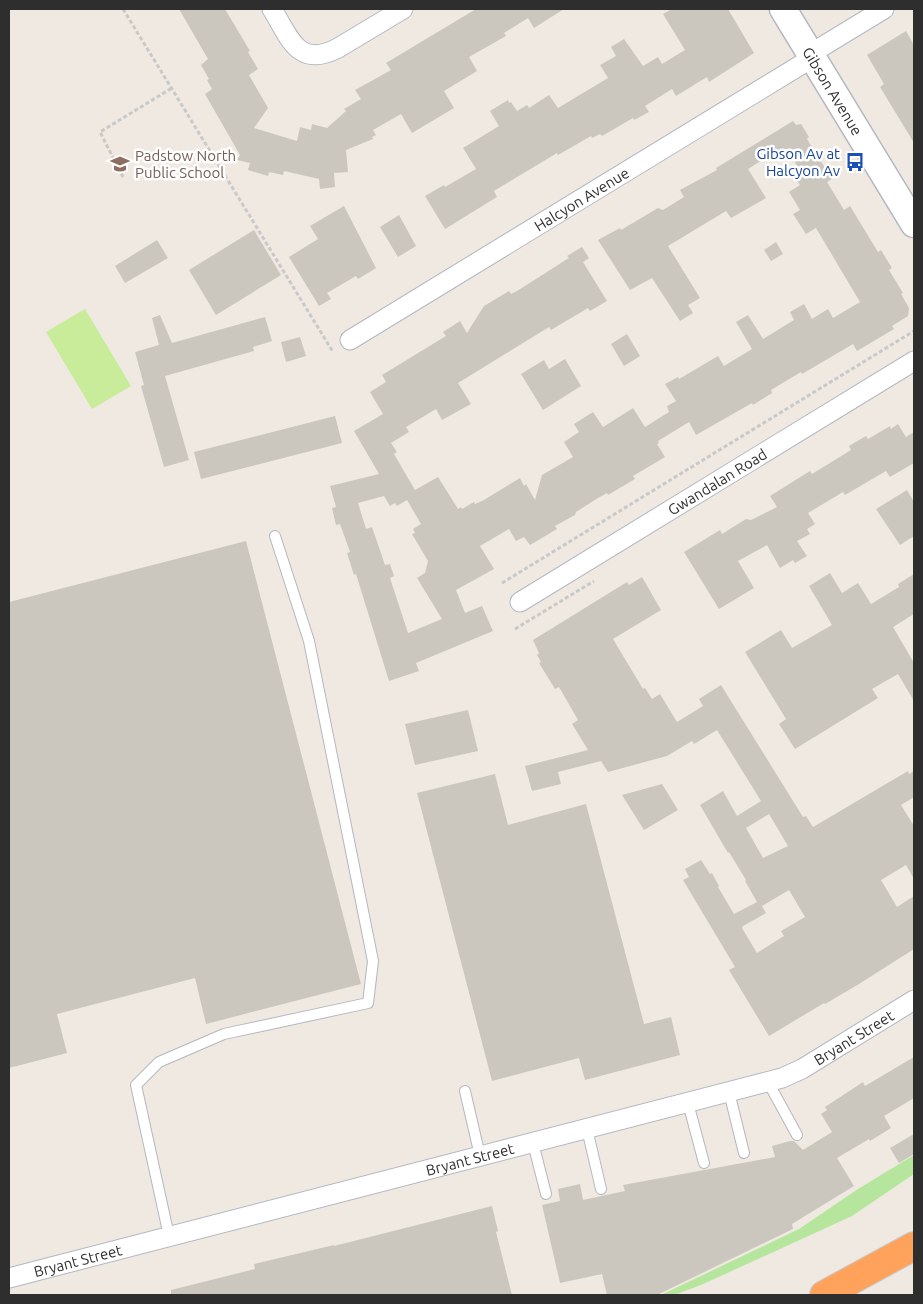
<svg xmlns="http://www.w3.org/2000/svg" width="923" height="1304" viewBox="0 0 923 1304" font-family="Ubuntu,sans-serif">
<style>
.green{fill:#b6e59e}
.pitch{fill:#c9ec9a}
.building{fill:#cbc7bf;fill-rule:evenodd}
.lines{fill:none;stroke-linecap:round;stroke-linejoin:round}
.service-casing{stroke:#b4b7c1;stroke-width:12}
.minor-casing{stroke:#b4b7c1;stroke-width:21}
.secondary-casing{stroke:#b4b7c1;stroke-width:29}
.motorway-casing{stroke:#c9c9c9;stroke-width:30}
.path{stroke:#c9c9c9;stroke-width:3;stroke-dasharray:4 2.5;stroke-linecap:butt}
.service{stroke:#fff;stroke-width:10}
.minor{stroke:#fff;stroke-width:19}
.secondary{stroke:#fff;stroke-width:26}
.motorway{stroke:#ffa35c;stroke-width:28}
.labels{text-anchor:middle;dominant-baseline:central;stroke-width:5;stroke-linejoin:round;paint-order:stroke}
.street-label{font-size:15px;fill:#2e2e2e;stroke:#fff}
.transit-label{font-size:15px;fill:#164399;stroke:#fff;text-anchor:end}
.education-label{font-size:15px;fill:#785e54;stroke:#fff;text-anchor:start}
</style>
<rect width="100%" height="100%" fill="#efe9e1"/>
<path class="green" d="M914,1155V1174L852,1216L701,1285L674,1295H661L799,1229L858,1189Z"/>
<path class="pitch" d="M85,309L131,386L92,409L46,332Z"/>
<path class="building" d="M179,9H225L250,51L248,52L258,69L249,75L268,108L254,128L297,141L300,127L311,130L312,124L327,128L346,111L344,109L361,99L355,90L391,70L386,63L476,9H564L534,28L528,18L504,33L506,36L469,57L477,71L444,91L454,108L412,133L401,114L373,130L376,135L372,137L373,139L346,150L348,172L334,173L335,187L320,189L319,179L284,171L283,175L269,172L268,176L248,170L250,163L237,160L240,155L205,94L212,89L207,80L209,79L201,65L208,59Z
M672,9H728L754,53L709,82L707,77L676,96L672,89L645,106L649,112L634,120L633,118L602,136L600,134L592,138L591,136L558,155L557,153L494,191L497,197L445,229L425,196L444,185L445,187L476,169L463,148L499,126L490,111L508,100L509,103L511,102L517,111L527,105L529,108L549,95L558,108L608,78L600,65L616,56L611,47L624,39L643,66L658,57L662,64L685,50L663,14Z
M906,31L914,45V143L880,87L884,84L867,55Z
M793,121L796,125L801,124L809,137L807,139L832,179L827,182L844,210L850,206L878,252L881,250L892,268L889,270L903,293L901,294L909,308L908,316L892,326L894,329L857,351L853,344L802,374L801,372L771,390L772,393L753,405L752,403L696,435L689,422L658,441L659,443L657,444L665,457L633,476L635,479L608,495L607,493L598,498L576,512L575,515L555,526L557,529L530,545L524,537L516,541L509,529L480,546L494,569L456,590L465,613L482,606L493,631L416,663L419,671L389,681L356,574L354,575L347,553L350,552L340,524L336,525L332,508L336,507L330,486L379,474L354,431L383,414L370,392L386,382L382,375L446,336L443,332L460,321L467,333L484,306L509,291L511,294L517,291L561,263L569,258L567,256L582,247L589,258L583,262L607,301L590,311L588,308L551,330L549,327L458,383L471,404L442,420L436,409L406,427L409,432L391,443L397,452L394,454L415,490L438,477L458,509L461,507L462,509L474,502L475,504L484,500L520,478L524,486L526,484L535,500L542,475L573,457L564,442L579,432L574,424L593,412L603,427L633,408L645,427L669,412L667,406L676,401L665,384L678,377L679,379L718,356L724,366L752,349L736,322L748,315L763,339L794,320L790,312L804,304L812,319L828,309L833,318L860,302L816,228L806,234L793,214L800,210L789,192L800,185L796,179L802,174L788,151L773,159L770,155L748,169L766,198L731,218L726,211L668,246L700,298L688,305L693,313L680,321L652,278L630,290L598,240L620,228L621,230L658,208L663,210L684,197L680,190L717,170L716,168ZM384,496L390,506L395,503L397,506L407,500L421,524L413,529L415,533L412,534L428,561L425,573L417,578L442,619L408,633L390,578L394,576L390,564L385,565L372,527L366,529L358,503Z
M344,206L376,268L358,279L356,276L327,293L331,299L319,306L289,257L318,239L310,226Z
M399,215L416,246L398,257L380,227Z
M254,230L281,275L216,315L189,270Z
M157,240L168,258L125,283L115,266Z
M776,242L783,254L771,261L764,250Z
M160,315L172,343L265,317L272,341L253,347L254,351L165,376L189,460L164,467L141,386L144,385L135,352L159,345L152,318Z
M627,334L640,356L624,366L611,344Z
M300,337L306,356L286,362L281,342Z
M565,359L581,386L543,410L521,374L544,360L549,369Z
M335,416L342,443L201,479L194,452Z
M898,424L906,437L914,432V463L890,477L886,471L845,495L843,492L808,513L815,524L807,529L810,534L797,541L807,556L795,563L793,560L780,568L767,545L738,561L754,588L719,609L684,552L720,530L722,534L746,519L751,520L777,507L770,496L810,471L812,474L851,450L849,446L866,436L868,439L890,426L891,429Z
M907,490L914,502V536L900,545L876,509Z
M246,541L361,984L206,1024L195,978L57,1014L67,1053L9,1068V602Z
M830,573L842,593L858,583L871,604L899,587L898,584L914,574V614L893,627L914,663V701L898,674L872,689L878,698L795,749L779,724L786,719L745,652L781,630L792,648L832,625L809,586Z
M642,577L661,610L613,639L643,689L645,688L652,699L660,694L677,722L703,706L699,699L721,685L803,817L806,816L813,827L908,771L909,774L914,771V797L901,805L914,826V879L906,865L881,880L897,907L914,896V949L859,984L825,1004L824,1003L769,1036L729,970L735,967L683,880L689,877L685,869L701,860L710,874L712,873L719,886L718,887L734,914L757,902L745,881L746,880L729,852L728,853L700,805L723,791L737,816L761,801L717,730L694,744L692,741L667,756L608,772L601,761L558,772L561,784L532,791L525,766L588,750L572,724L578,720L559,687L555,689L539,663L541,662L537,655L539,653L533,640L627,582L629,585ZM769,814L788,846L763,858L746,828ZM789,890L805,917L781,931L784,936L757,953L742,928L743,926L766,913L762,906Z
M468,710L478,751L415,765L405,724Z
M495,774L508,825L586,804L644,1024L671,1017L680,1055L585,1080L579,1058L492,1081L417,793Z
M662,784L678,810L644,830L622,795Z
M914,1057V1098L884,1116L891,1128L870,1141L869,1139L837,1158L854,1186L792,1224L793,1229L657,1295H607L602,1274L560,1283L542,1205L560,1201L558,1189L580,1184L583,1200L625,1191L623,1185L775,1157L772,1146L790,1141H794L803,1150L832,1132L821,1114L827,1110L825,1107L863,1082L865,1086Z
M914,1134V1154L899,1163L890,1148Z
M492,1206L498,1231L496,1232L512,1295H171V1290L255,1269L254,1264L334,1245V1246Z"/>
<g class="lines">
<g class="service-casing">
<path id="service" d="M768,1082L797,1135
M465,1091L480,1156
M729,1092L744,1153
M688,1103L704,1163
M587,1129L601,1189
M533,1143L546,1194
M169,1236L136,1085L159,1062L224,1034L368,1003L373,961L309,641L275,536"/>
</g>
<g class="minor-casing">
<g id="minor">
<path d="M272,9C290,38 298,69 338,48L403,9"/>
<path d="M810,54L884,9"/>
<path id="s1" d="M350,340L812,58"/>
<path id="s2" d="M520,602L914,361"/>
<path id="s3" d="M9,1278L782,1078L802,1069L914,1000"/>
</g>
</g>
<g class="secondary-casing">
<g id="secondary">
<path id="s4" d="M783,9L914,224"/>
</g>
</g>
<g class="motorway-casing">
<path id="motorway" d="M824,1295L914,1246"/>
</g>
<path class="path" d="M123,9L333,352
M123,177L100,132L172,88
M502,583L914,331
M515,629L594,581"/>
<use href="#service" class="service"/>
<use href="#minor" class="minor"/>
<use href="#secondary" class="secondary"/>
<use href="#motorway" class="motorway"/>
</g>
<defs>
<g id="bus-bare" transform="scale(1.5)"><path d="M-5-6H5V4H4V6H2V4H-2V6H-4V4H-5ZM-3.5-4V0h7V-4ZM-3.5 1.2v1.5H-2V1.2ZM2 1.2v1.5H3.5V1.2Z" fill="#1a4fb4" stroke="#fff" stroke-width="2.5" paint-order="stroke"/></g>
<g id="school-bare" transform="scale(1.5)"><path d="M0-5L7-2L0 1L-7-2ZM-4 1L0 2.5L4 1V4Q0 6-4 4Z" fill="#8d6e63" stroke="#fff" stroke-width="2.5" paint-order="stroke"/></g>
</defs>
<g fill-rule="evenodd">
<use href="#bus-bare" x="855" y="162"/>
<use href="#school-bare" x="120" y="164"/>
</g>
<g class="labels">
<g class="street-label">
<text stroke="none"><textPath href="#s4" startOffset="96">Gibson Avenue</textPath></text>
<text stroke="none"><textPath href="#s1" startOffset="271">Halcyon Avenue</textPath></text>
<text stroke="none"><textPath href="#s2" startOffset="231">Gwandalan Road</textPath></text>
<text stroke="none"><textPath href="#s3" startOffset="881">Bryant Street</textPath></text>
<text stroke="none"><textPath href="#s3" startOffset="476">Bryant Street</textPath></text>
<text stroke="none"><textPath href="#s3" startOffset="71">Bryant Street</textPath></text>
</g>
<g class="transit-label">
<text x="840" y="153">Gibson Av at<tspan x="840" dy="17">Halcyon Av</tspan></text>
</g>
<g class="education-label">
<text x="135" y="155">Padstow North<tspan x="135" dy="17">Public School</tspan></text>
</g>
</g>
<rect width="923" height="1304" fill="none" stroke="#2e2e2e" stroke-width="20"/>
</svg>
